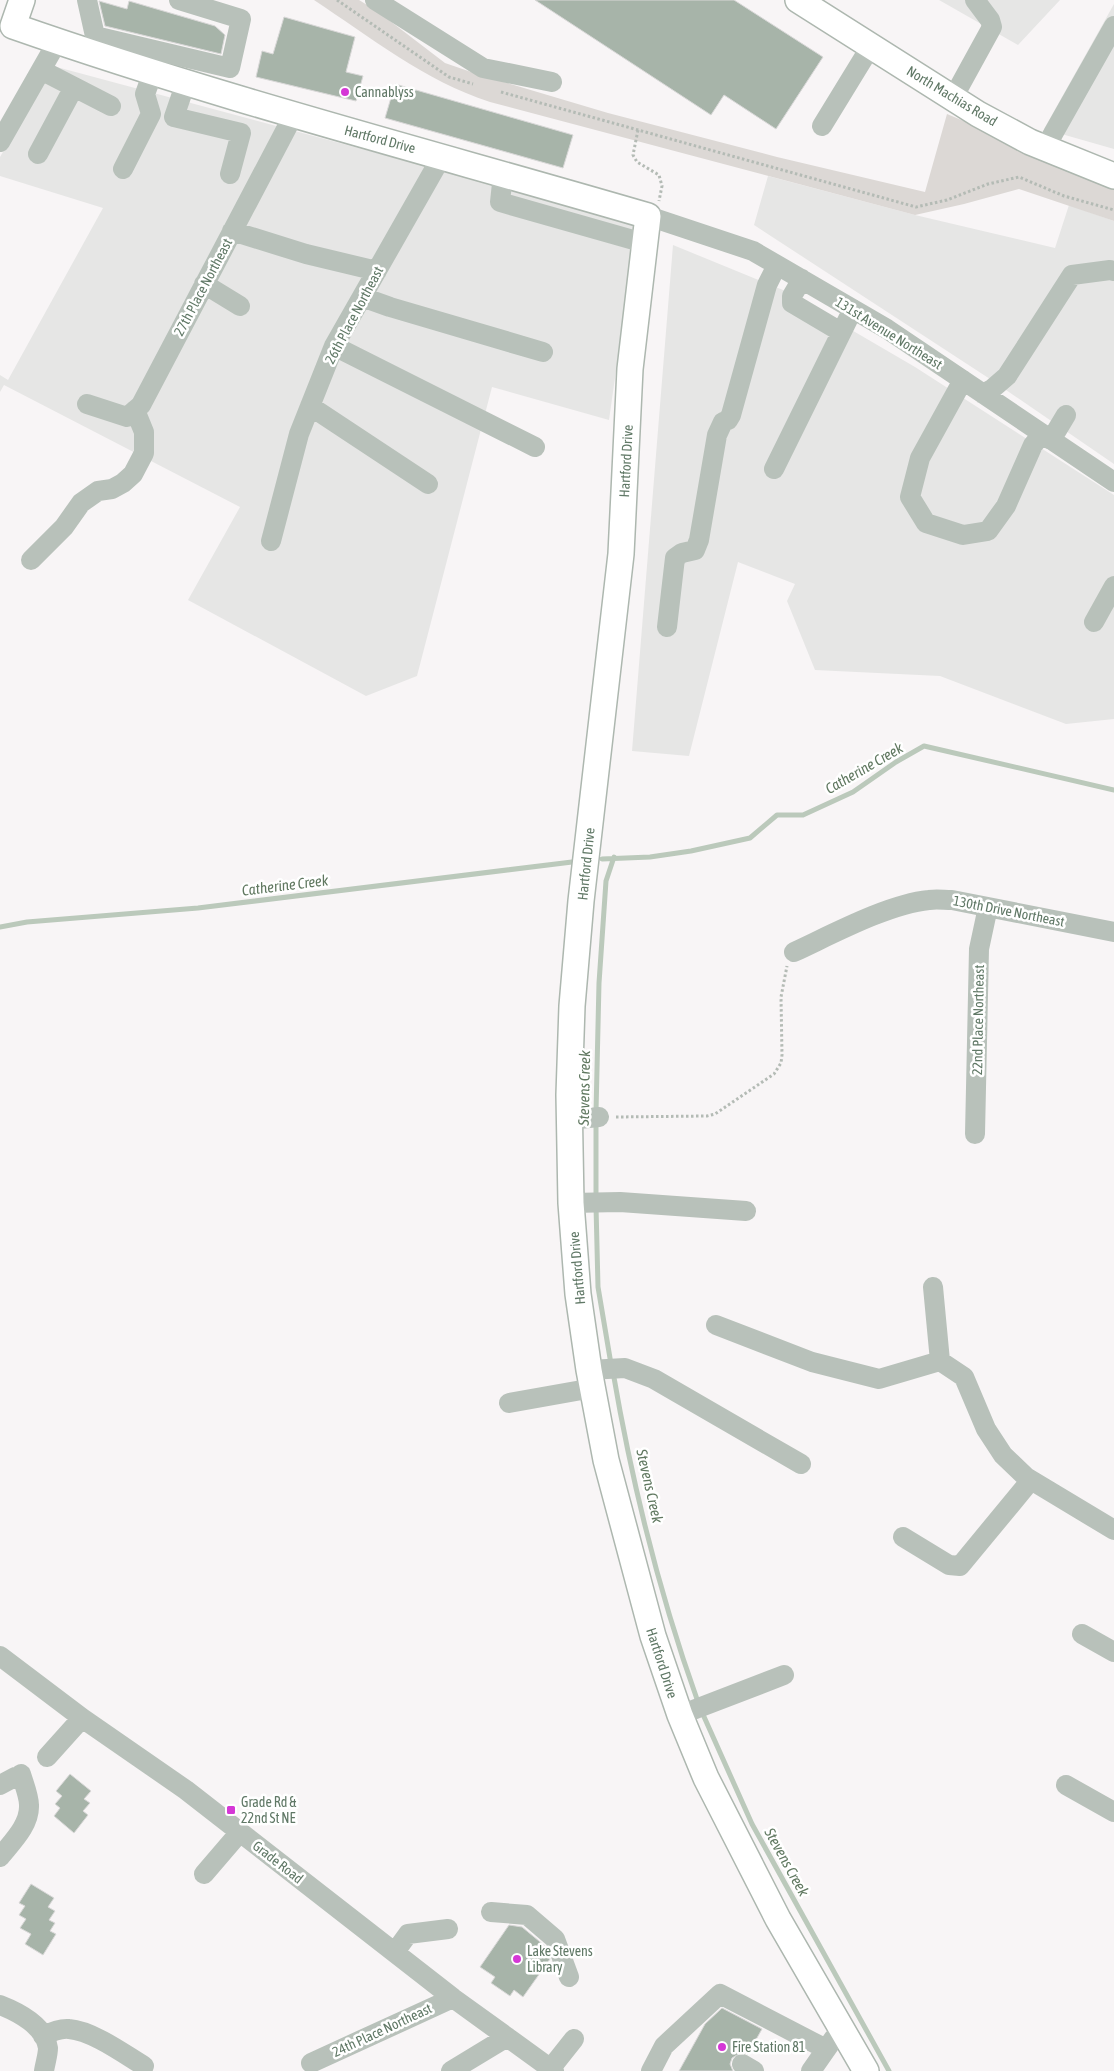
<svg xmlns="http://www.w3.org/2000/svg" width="1114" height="2071" viewBox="0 0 1114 2071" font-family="'Asap Condensed',sans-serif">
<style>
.built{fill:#e6e6e5}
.green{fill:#dcd8d5}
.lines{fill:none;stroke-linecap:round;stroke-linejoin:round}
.stream{stroke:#bbc9bb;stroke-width:5}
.building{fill:#a7b4a9;stroke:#d9d8d8}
.major-casing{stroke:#adb7af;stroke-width:28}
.path{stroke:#b4bbb5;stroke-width:3;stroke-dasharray:2.5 2.5;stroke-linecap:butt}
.minor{stroke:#b8c1ba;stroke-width:20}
.major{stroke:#fff;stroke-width:25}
.poi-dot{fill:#d537d6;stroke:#fff;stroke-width:2}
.labels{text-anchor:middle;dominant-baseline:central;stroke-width:5;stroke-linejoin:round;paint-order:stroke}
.poi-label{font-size:14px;fill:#607866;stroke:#fff;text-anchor:start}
.street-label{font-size:14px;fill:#607866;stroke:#fff}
.water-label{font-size:15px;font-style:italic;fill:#607860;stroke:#fff}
</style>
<rect width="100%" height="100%" fill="#f8f5f6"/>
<path class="built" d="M939,0H1060L1018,45Z
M1114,4V149L1044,129Z
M53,66L637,223L609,420L492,387L417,676L366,696L188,600L240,507L4,385L0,392V375L8,380L103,208L0,176V157Z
M768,176L915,215L1055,248L1069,205L1114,221V464L990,379L754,225Z
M673,245L783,290L915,367L1114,495V719L1066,724L940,676L815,670L787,601L795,584L738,562L689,756L632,751Z"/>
<path class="green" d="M314,0H359L377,11L445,63L474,73L608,113L777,157L925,192L947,114L1114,184V221L1019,189L964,204L915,215L490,102C425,81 370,37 314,0Z"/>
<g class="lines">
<path class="stream" d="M602,859L650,857L691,851L750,838L777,815H803L853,792L896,762L924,746L1114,790
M0,927L27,922L198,908L572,862
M596,1112L599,983L606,881L614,857
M596,1197V1121
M596,1206L598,1287L611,1364
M613,1372C632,1483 660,1596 698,1702
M701,1710L752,1824L889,2071"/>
</g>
<path class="building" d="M535,0H734L823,57L776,129L724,95L711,115Z
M99,1L127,9L129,1L215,26L225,35L221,54L105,26Z
M284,17L355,37L346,72L363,76L356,101L256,77L262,51L273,54Z
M395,84L573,135L563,168L385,118Z
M70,1774L91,1791L84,1799L90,1803L83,1811L88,1815L74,1833L54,1816L60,1808L55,1804L62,1796L56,1791Z
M31,1884L54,1898L48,1907L55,1911L49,1920L55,1923L50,1931L56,1934L43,1955L25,1944L31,1934L20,1928L26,1919L19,1915L25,1906L19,1903Z
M509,1925L522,1927L545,1946L550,1959L523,1997L514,1990L510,1996L491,1983L495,1977L480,1967Z
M722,2008L762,2029L748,2054L742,2052L732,2058L730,2064L733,2071H679L705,2024Z"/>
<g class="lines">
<g class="major-casing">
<path id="major" d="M22,0L13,26C222,99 436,154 648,216L630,369L621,554L581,901L572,1006L569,1095L571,1203L578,1294L589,1370L606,1460L653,1636L680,1715L706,1778L778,1919L866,2071
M798,0L978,114L1030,142L1114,176"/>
</g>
<path class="path" d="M337,0L449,77L473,84
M501,92L916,207L947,200L988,184L1019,177L1064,196L1114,210
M638,130L633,155L637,162L659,175L662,186L659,201
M616,1117L707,1116L715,1114L774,1074L781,1063L782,1055L781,997L787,966"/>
<path class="minor" d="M87,0L95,36L230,68L241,19L179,0
M375,0L483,68L552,82
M41,70L111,106
M186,82L174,117L241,133L230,174
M953,98L992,27L990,20L975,0
M822,126L871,46
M0,142L57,42
M1045,148L1114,26
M38,154L74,87
M123,169L151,114L145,94L153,72
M503,174L500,202L644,243
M648,216L753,251L887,329L1114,482
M232,231L306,254L377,271
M802,279L792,296V303L841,332
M204,284L240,306
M362,297L390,307L543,352
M334,346L535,447
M963,380L920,458L910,497L926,523L963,535L988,531L1006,506L1033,445L1042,434
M983,394L992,389L1007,376L1072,275L1110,270L1114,271
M87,404L127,417L141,405L293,116
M310,406L428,484
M1051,440L1066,415
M774,469L853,309
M271,541L299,434L334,346L442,156
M31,560L64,527L81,503L98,491L112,489L123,483L133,474L144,453V432L135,410
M1094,622L1114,586
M667,627L675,558L682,553L695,550L699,540L717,435L723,422L728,420L731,415L767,285L777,265
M794,952C831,935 888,904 929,900C936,899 944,900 952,900L1114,932
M569,1120L599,1117
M975,1134L979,949L988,907
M571,1203L620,1202L746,1211
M933,1287L940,1361
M716,1325L812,1362L879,1379L940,1361L964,1377L986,1429L1003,1455L1026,1477L1114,1530
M589,1370L625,1368L654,1379L801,1464
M509,1403L593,1388
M903,1537L949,1565L960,1566L1031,1480
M1082,1634L1114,1652
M0,1656L82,1718L186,1790L453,1998L554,2071
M680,1715L784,1675
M47,1757L82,1718
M0,1785L15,1777
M1066,1785L1114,1812
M0,1857C12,1842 30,1825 29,1805C29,1796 24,1784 21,1774
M204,1874L240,1832
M491,1912L527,1915L555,1939L569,1977
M395,1952L408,1934L448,1929
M0,2005C18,2012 45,2026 48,2048C48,2055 45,2064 44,2071
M43,2036C51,2032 60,2028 69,2029C93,2031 124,2054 144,2066
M311,2063L453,1998
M742,2064L754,2071
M551,2068L574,2039
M451,2071L507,2037
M651,2071L664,2046L720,1994L826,2049
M811,2071L834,2038"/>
<use href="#major" class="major"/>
</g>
<g class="poi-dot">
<circle cx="345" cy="92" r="5"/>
<rect x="226" y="1805" width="10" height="10" rx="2.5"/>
<circle cx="517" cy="1959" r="5"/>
<circle cx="722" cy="2047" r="5"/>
</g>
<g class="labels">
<g class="poi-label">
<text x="355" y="92">Cannablyss</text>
<text x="241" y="1802">Grade Rd &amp;<tspan x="241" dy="16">22nd St NE</tspan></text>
<text x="527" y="1951">Lake Stevens<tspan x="527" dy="16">Library</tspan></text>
<text x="732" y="2047">Fire Station 81</text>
</g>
<g class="street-label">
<text transform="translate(952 96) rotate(31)">North Machias Road</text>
<text transform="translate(380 139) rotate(15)">Hartford Drive</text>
<text transform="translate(203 287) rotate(-62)">27th Place Northeast</text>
<text transform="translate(354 315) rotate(-62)">26th Place Northeast</text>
<text transform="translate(889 333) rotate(32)">131st Avenue Northeast</text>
<text transform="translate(626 461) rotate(-87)">Hartford Drive</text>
<text transform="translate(586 864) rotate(-84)">Hartford Drive</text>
<text transform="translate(1009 911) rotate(11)">130th Drive Northeast</text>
<text transform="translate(978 1020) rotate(-89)">22nd Place Northeast</text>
<text transform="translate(577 1268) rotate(-95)">Hartford Drive</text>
<text transform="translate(662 1663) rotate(72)">Hartford Drive</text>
<text transform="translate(278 1862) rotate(38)">Grade Road</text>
<text transform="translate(382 2030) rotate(-25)">24th Place Northeast</text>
</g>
<g class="water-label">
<text transform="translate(864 768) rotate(-30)">Catherine Creek</text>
<text transform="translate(285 885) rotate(-7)">Catherine Creek</text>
<text transform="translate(584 1088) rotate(-89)">Stevens Creek</text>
<text transform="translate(650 1486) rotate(77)">Stevens Creek</text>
<text transform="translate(787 1862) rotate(61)">Stevens Creek</text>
</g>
</g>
</svg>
